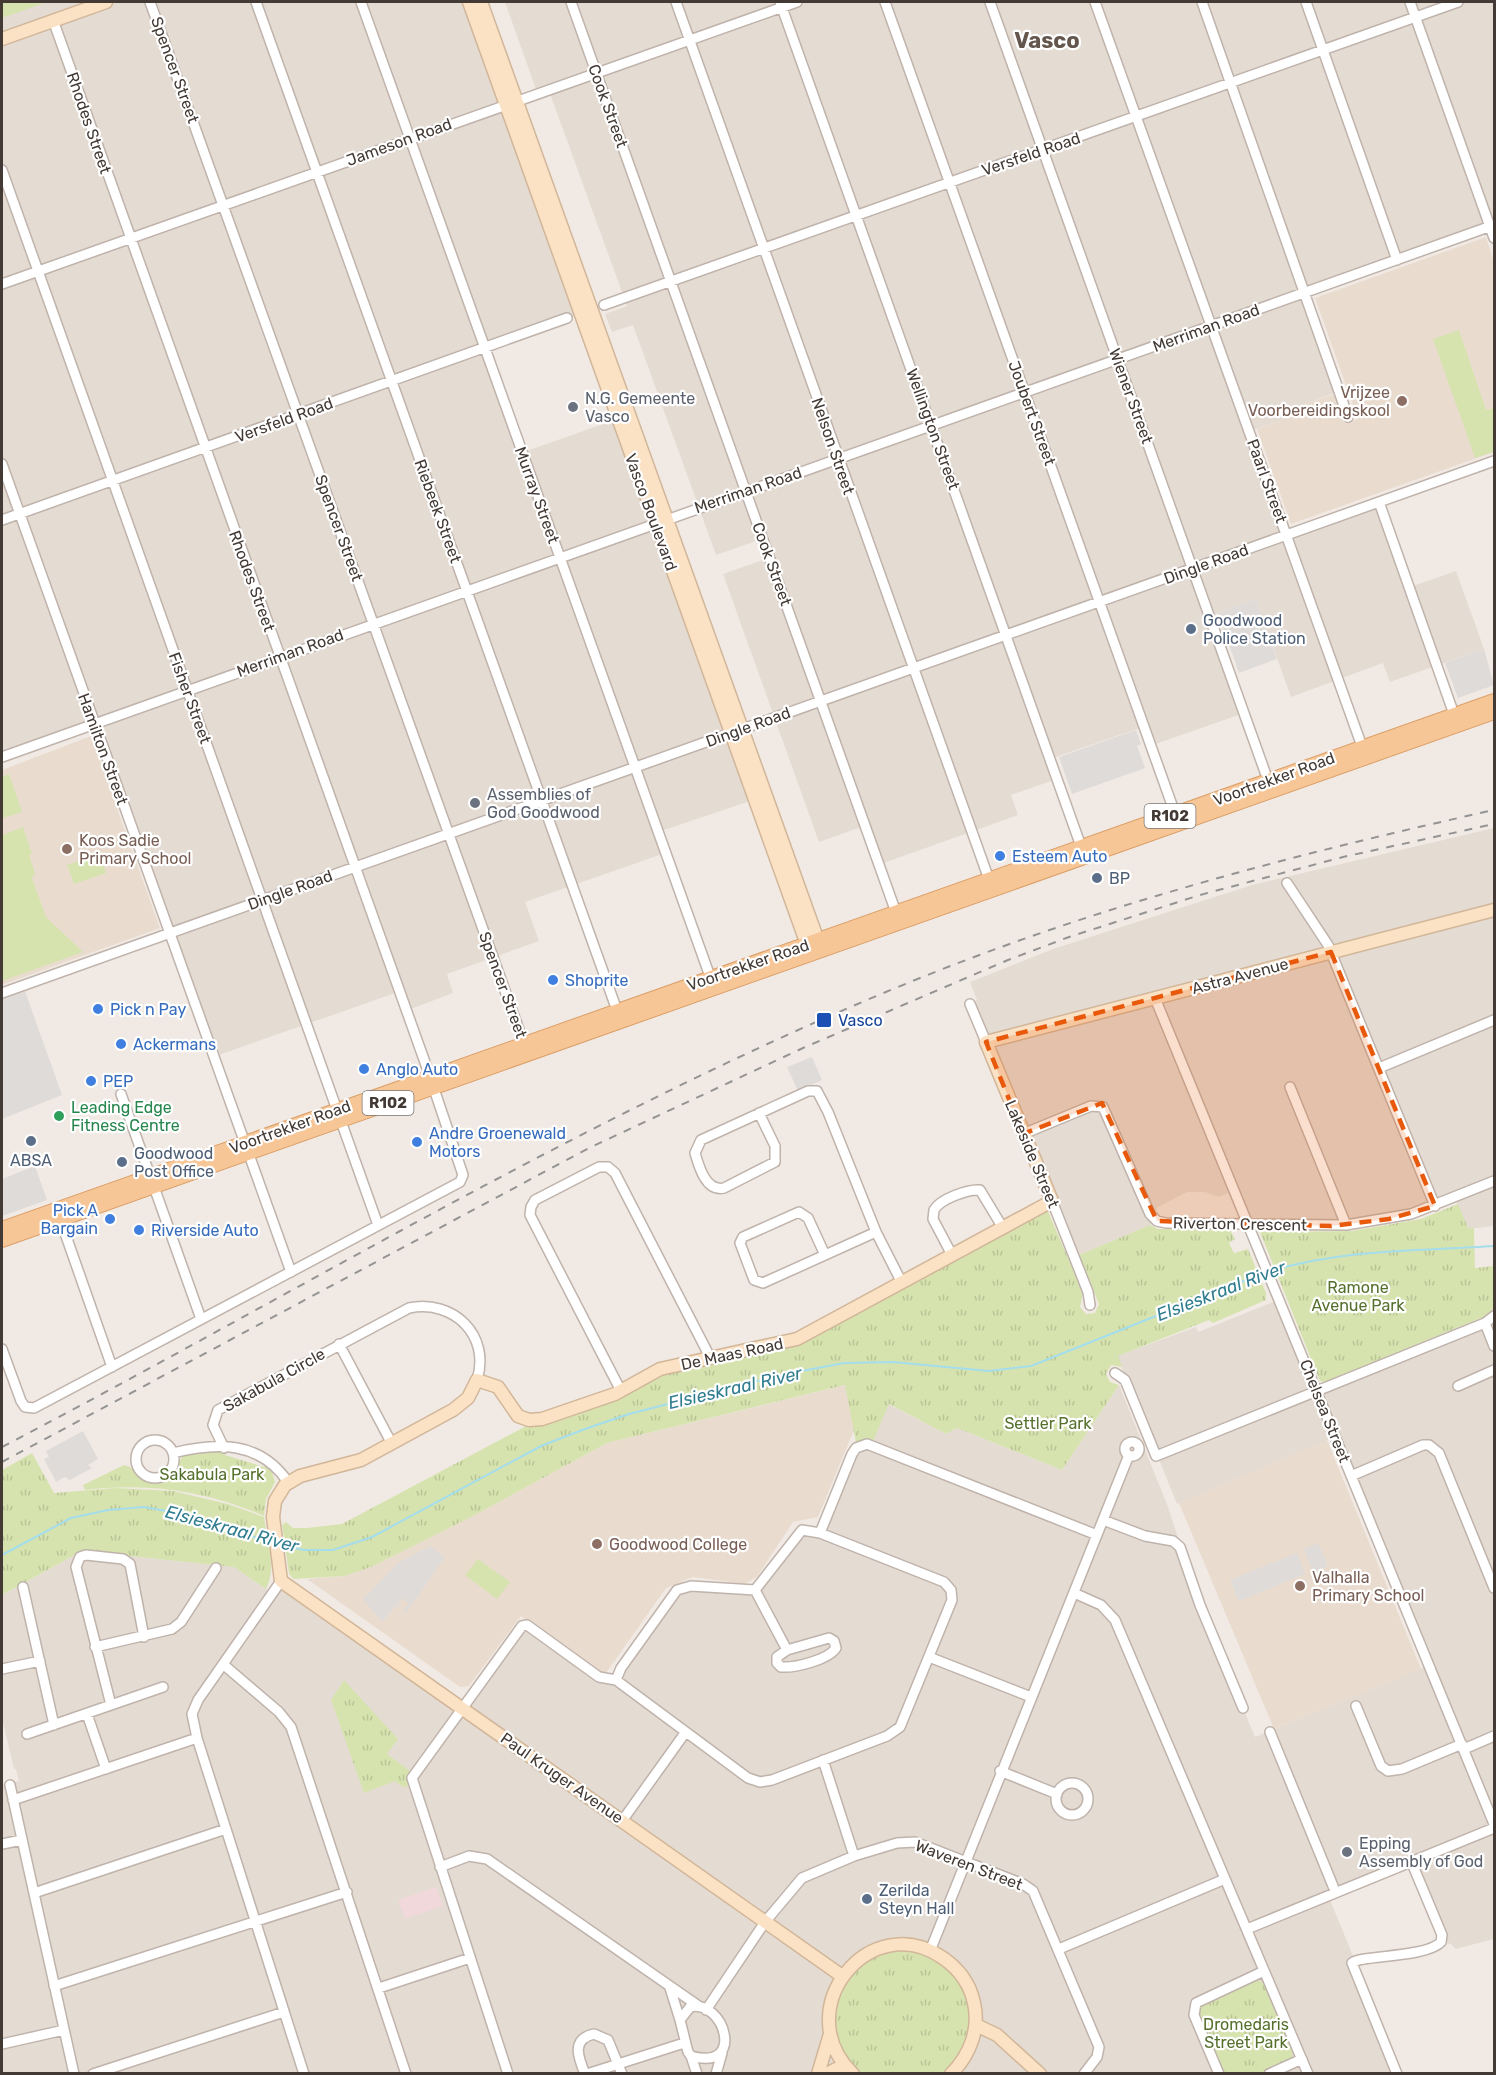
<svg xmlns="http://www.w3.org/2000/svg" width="1496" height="2075" viewBox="0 0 1496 2075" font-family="Rubik,sans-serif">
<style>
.residential{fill:#e4dbd3}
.education{fill:#e9dccf}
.medical{fill:#f1d8da}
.grass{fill:url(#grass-tufts)}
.garden{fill:#d7e3af}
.parking{fill:#dfdbd9}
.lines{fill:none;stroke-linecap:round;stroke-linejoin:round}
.stream{stroke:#a4ddeb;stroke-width:2}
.street-casing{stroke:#bfb3ab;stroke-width:12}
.secondary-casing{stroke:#d1b699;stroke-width:15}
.primary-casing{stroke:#db9f68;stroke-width:16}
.street{stroke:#fff;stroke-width:9}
.secondary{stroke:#fbe2c5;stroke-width:12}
.primary{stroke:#f7c697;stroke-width:14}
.rail{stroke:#949494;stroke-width:2;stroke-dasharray:8 8;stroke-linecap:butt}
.marked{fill:#e8590c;fill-opacity:0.2;stroke:#e8590c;stroke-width:4.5;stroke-dasharray:12 8;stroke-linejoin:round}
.education-dot{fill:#8d6e63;stroke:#fff;stroke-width:2}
.worship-dot{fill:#6b7280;stroke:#fff;stroke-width:2}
.service-dot{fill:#5c6f8a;stroke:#fff;stroke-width:2}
.shop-dot{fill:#3f7fe0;stroke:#fff;stroke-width:2}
.transit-dot{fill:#1a4fb4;stroke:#fff;stroke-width:2}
.leisure-dot{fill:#2e9e5b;stroke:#fff;stroke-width:2}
.labels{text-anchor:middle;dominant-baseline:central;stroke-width:4.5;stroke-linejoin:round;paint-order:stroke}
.shield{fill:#fff;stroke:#7b7572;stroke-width:1.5}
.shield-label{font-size:15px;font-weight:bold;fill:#433a35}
.street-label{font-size:16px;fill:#433a35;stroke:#fff}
.education-label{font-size:16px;fill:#785e54;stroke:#fff;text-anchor:start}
.worship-label{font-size:16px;fill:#5b616d;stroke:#fff;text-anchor:start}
.service-label{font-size:16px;fill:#4e5e75;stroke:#fff;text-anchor:start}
.shop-label{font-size:16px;fill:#366cbe;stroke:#fff;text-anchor:start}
.transit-label{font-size:16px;fill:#164399;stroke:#fff;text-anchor:start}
.leisure-label{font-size:16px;fill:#27864d;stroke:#fff;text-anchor:start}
.park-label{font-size:16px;fill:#55702c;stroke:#fff}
.water-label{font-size:18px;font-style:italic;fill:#307d90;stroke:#fff}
.district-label{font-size:22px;font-weight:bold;fill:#65564d;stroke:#fff}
</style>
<defs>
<pattern id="grass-tufts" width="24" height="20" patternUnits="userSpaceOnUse" patternTransform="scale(1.5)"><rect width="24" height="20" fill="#d7e3af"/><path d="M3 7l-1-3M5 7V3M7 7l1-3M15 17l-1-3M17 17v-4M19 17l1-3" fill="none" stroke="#bac497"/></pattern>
</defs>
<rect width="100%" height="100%" fill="#f1eae4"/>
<path class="residential" d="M2,2H468L580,314L487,349L524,452L617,419L753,800L658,832L665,853L525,902L539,941L447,974L453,993L408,1010L401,991L213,1057L91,723L2,754Z
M505,2H1494V226L1304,294L1338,392L1294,408L1296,415L1250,431L1287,534L1380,501L1410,587L1456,571L1484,649L1390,682L1383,663L1291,697L1256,599L1210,616L1244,713L1150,746L1143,727L1050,759L1057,779L1011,795L1018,815L878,865L864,826L819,842L723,574L768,558L762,539L716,555L633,325L612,332L605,314L627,306L548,88L537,92Z
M1494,828V1226L1468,1229L1455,1199L1346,1226L1247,1225L1233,1191L1219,1197L1205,1192H1187L1158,1207L1151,1225L1074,1257L971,1003L977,1000L970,982L1053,949L1252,885Z
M1278,1300L1316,1391L1494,1315V1939L1455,1949L1451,1944L1442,1942L1413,1862L1328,1895L1401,2073H2V1785L19,1781L16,1769H14L2,1718V1595L82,1551L234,1567L273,1594L282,1581L462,1706L523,1625L599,1676L615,1679L676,1590L750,1591L794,1535L819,1532L851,1454L871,1444L888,1404L946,1434L957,1428L1062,1470L1119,1385L1168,1507L1200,1605L1255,1737L1430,1665L1335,1437L1177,1504L1117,1356L1196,1327L1198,1332Z"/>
<path class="education" d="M1486,237L1494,262V452L1291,524L1257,429L1295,415L1293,408L1335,394L1345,423L1358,419L1315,298Z
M91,736L160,928L2,985V770Z
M846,1385L854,1430L818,1517L793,1522L757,1577L744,1584L693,1577L666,1588L604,1676L521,1616L469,1686L460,1687L307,1579L345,1576L371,1567L475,1515L607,1443Z
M1327,1440L1421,1669L1274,1729L1179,1503Z"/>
<path class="medical" d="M436,1887L443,1906L405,1919L398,1900Z"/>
<path class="grass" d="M1458,1204L1468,1228H1474L1475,1268L1494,1266V1308L1486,1316L1325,1382L1320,1381L1260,1232L1352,1231L1421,1219Z
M1047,1209L1083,1293L1080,1307L1086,1314L1095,1313L1099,1304L1079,1255L1150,1225L1158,1229L1230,1230L1235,1239L1229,1243L1234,1253L1248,1249L1266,1293V1300L1213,1323L1209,1320L1118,1356L1122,1367L1111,1365L1106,1374L1110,1382L1119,1385L1062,1470L957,1428L946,1434L889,1404L873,1441L863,1440L856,1443L845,1385L607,1443L475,1515L371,1567L345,1576L293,1579L289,1573L282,1525L286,1522L293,1528H307L342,1524L528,1425L616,1400L669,1371L795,1344Z
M211,1450L225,1451V1455L271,1469L275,1482L266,1499L264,1516C207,1491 147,1482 85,1490L83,1485L124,1465L130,1467L148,1482C171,1487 172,1469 184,1455Z
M32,1453L54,1493L116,1488L173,1491L228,1504L264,1517C267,1540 277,1568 266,1589L234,1567L82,1551L2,1595V1470Z
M344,1680L398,1739L387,1754L410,1771L409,1786L403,1787L395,1781L364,1793L331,1700Z
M908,1951C970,1961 993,2032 944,2073L861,2074C809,2028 840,1950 908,1951Z
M1255,1980L1262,1982L1265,1986L1293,2050L1292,2058L1261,2073L1223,2074L1199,2017V2008Z"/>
<path class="garden" d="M2,2H47L2,18Z
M1459,330L1486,410L1494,408V452L1475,458L1433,339Z
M9,774L22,812L3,818L2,777Z
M23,827L32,854L29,855L35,873L32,878L46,917L83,952L2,981V835Z
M99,854L106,873L74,884L67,865Z
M478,1559L510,1582L497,1599L465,1575Z"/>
<path class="parking" d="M1256,599L1277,659L1239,673L1218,613Z
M1484,649L1494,685L1458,698L1445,663Z
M1136,730L1141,744L1137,746L1145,768L1072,794L1059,757Z
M25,991L62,1095L2,1119V999Z
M812,1057L822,1080L798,1091L787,1067Z
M35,1166L47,1200L2,1216V1179Z
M83,1431L98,1459L88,1465L92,1468L70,1480L65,1477L56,1482L44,1459L49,1457L46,1451Z
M1318,1543L1328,1566L1313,1572L1304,1549Z
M430,1546L445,1557L406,1613L403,1611L409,1603L402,1598L398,1604L400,1608L396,1606L382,1622L363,1599L398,1563Z
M1297,1553L1305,1574L1239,1601L1230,1580Z"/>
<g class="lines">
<path class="stream" d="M1271,1271C1342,1249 1421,1251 1494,1246
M281,1545L304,1550H333L372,1537L541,1446L585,1429L629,1414L781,1375L844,1363L893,1362L989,1371L1031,1366L1266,1272
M2,1555L71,1518L108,1510L144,1507L188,1515L272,1543"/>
<g class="street-casing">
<path id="street" d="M150,2L526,1049
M256,2L619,1016
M361,2L712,982
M571,2L898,918
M676,2L991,885
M780,2L1083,852
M885,2L1177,819
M990,2L1270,786
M1095,2L1364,752
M1202,2L1348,417
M1306,2L1397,260
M1410,2L1494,238
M2,170L378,1225
M2,284L797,2
M604,305L1458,2
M2,464L291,1272
M1379,502L1456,720
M2,520L567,318
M2,757L1494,225
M1287,883L1328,945L1435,1206
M2,993L1494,461
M1155,998L1494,1824
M970,1004L986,1042
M1379,1068L1494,1020
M1290,1087L1346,1225
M121,1094L201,1319
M759,1113L775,1146V1162L724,1188C706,1192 699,1167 695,1153L701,1140L808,1091H817L828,1112L876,1232L902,1283
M1023,1134L1091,1106L1103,1107L1150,1214L1157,1221L1166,1223L1346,1225L1411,1214L1494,1181
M1052,1201L1088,1292L1090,1305
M59,1216L112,1367
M825,1255L808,1218L799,1212L743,1237L740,1243L754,1280L763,1283L876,1232
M952,1255L933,1219L934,1210C940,1199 968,1189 980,1190L1003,1228
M1485,1323L1494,1346
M339,1344L392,1444
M2,1349L21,1401L25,1407L34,1408L460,1182L463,1175L427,1068L53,20
M1115,1373L1125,1380L1156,1456L1485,1323L1494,1316
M1458,1386L1494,1370
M621,1391L530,1215L531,1207L535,1200L599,1167H608L615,1173L711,1359
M136 1459a19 19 0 1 1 38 0a19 19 0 1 1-38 0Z
M1125 1449a7 7 0 1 1 14 0a7 7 0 1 1-14 0Z
M224,1448L213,1425L218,1410L409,1308C453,1299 491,1335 477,1380
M173,1453C218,1442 260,1441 288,1482
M1351,1476L1423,1445H1429L1439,1453L1494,1588
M1103,1520L1145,1536L1173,1541L1180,1547L1200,1605L1243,1708
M820,1533L852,1454L856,1448L867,1444L1097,1535
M281,1581L198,1700L192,1714L197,1738L304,2074
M23,1587L54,1725
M755,1590L787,1650
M1074,1593L1101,1605L1115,1620L1308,2074
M829,1638L834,1641L836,1648C828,1660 795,1668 781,1667L777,1663V1657L787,1650Z
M95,1647L172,1629L181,1622L216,1568
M929,1657L1031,1697
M224,1665L279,1712L291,1727L406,2074
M2,1669L40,1661
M111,1705L76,1567L80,1557L86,1555L123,1559L130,1564L144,1637
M1356,1706L1381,1766L1388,1771L1402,1769L1462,1744
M87,1714L106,1769
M1270,1732L1335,1891
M27,1734L163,1687
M1464,1749L1494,1736
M823,1760L854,1856
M1000,1771L1057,1794
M1056 1799a16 16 0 1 1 32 0a16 16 0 1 1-32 0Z
M10,1785L74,2074
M13,1800L197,1738
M622,1821L685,1733
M2,1844L22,1840
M440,1867L469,1856L487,1859L700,2007
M34,1893L226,1829
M1247,1929L1494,1828
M1059,1949L1225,1879
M930,1951L1129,1455
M54,1986L347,1892
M379,1988L470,1958
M670,1988L680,2020
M690,2007C725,1999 746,2072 691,2056L688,2052L680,2020Z
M706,2010L765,1922L802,1878L854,1856L897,1843L915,1842L1023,1884L1033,1891L1099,2047L1097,2057L1084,2074
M2,2044L64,2030
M691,2056L697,2074
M93,2074L284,2012
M508,2074L412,1778L522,1626L527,1625L599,1677L616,1680L748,1778L760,1782L772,1780L887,1736L900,1727L952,1600L951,1590L944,1582L820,1533L802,1530L755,1590L691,1586L677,1590L621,1668L616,1680
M585,2074C578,2057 571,2039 594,2034L608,2040L622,2074
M587,2074L684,2043
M716,2074L722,2053
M1219,2074L1194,2015L1196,2003L1264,1971
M1269,2074L1302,2059
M1397,2074L1352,1963C1360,1955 1426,1958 1441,1942L1442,1935L1411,1861"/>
</g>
<g class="secondary-casing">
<path id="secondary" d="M469,2L810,953
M481,2L821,949
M2,39L106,2
M842,1976L281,1581L273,1517L275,1501L285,1485L300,1476L361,1460L453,1410L468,1398L477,1380L498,1387L518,1416L529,1420L542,1419L615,1394L660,1369L797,1339L1052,1201L986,1042L1494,910
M976,2025L997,2035L1040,2074
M818,2074L830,2034
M827,2074L836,2069L851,2072
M853,2074C787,2010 870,1907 943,1958C959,1969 970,1984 974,2003C980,2029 970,2055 951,2074"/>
</g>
<g class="primary-casing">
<path id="primary" d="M2,1229L1494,701
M2,1240L1494,712"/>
</g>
<use href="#street" class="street"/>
<use href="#secondary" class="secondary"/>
<use href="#primary" class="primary"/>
<path class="rail" d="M2,1447C299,1292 587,1115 898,987C1091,907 1291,855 1494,810
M2,1462L589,1148L803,1048L1008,960L1069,937L1200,895L1343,857L1494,824"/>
</g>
<path class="marked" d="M1331,952L1435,1206L1389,1219L1331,1226L1157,1221L1102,1103L1023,1134L986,1042Z"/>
<g class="education-dot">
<circle cx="1402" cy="401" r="6"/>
<circle cx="67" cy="849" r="6"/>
<circle cx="597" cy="1544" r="6"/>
<circle cx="1300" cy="1586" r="6"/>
</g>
<g class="worship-dot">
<circle cx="573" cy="407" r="6"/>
<circle cx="475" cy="803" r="6"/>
<circle cx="1347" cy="1852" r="6"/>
</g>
<g class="service-dot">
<circle cx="1191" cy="629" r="6"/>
<circle cx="1097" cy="878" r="6"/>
<circle cx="31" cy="1141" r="6"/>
<circle cx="122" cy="1162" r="6"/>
<circle cx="867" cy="1899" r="6"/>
</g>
<g class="shop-dot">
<circle cx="1000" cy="856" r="6"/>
<circle cx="553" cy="980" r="6"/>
<circle cx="98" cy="1009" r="6"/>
<circle cx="121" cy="1044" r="6"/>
<circle cx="364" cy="1069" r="6"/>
<circle cx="91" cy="1081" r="6"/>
<circle cx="417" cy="1142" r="6"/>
<circle cx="110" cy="1219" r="6"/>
<circle cx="139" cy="1230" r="6"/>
</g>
<rect class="transit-dot" x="816" y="1012" width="16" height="16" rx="3"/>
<circle class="leisure-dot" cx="59" cy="1116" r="6"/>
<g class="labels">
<g class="shield">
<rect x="1144.5" y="804" width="51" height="24" rx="4.5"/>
<rect x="362.5" y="1091" width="51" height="24" rx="4.5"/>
</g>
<g class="shield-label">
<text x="1170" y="816">R102</text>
<text x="388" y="1103">R102</text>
</g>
<g class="street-label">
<text transform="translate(175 70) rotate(70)">Spencer Street</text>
<text transform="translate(608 106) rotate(70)">Cook Street</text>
<text transform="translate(89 123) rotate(71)">Rhodes Street</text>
<text transform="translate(399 142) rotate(-20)">Jameson Road</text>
<text transform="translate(1031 154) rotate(-19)">Versfeld Road</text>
<text transform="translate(1206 328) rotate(-20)">Merriman Road</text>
<text transform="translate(1131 396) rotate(70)">Wiener Street</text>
<text transform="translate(1032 413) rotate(70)">Joubert Street</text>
<text transform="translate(284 420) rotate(-20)">Versfeld Road</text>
<text transform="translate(933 429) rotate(70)">Wellington Street</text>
<text transform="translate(833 446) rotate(71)">Nelson Street</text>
<text transform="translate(1267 481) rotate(70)">Paarl Street</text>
<text transform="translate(748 490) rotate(-19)">Merriman Road</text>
<text transform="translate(537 495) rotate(70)">Murray Street</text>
<text transform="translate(438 511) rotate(70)">Riebeek Street</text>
<text transform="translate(651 512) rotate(70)">Vasco Boulevard</text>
<text transform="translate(339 528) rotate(70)">Spencer Street</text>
<text transform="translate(772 564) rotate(70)">Cook Street</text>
<text transform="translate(1206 564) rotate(-20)">Dingle Road</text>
<text transform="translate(252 581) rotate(70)">Rhodes Street</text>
<text transform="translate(290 653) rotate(-20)">Merriman Road</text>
<text transform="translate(190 698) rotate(70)">Fisher Street</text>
<text transform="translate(748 727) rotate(-20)">Dingle Road</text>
<text transform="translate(103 749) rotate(70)">Hamilton Street</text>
<text transform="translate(1274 779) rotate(-20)">Voortrekker Road</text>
<text transform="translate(290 890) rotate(-20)">Dingle Road</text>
<text transform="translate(748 965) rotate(-19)">Voortrekker Road</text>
<text transform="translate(1240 976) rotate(-15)">Astra Avenue</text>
<text transform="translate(503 985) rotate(70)">Spencer Street</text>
<text transform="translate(290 1127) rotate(-20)">Voortrekker Road</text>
<text transform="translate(1032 1154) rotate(67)">Lakeside Street</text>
<text transform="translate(1240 1224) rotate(1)">Riverton Crescent</text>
<text transform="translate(732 1354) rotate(-12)">De Maas Road</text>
<text transform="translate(274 1380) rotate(-29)">Sakabula Circle</text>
<text transform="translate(1325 1411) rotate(68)">Chelsea Street</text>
<text transform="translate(562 1778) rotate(35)">Paul Kruger Avenue</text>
<text transform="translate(969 1865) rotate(21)">Waveren Street</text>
</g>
<g class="education-label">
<text x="1390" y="392" text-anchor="end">Vrijzee<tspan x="1390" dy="18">Voorbereidingskool</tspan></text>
<text x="79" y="840">Koos Sadie<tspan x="79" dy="18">Primary School</tspan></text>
<text x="609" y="1544">Goodwood College</text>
<text x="1312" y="1577">Valhalla<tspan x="1312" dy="18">Primary School</tspan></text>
</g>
<g class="worship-label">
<text x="585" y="398">N.G. Gemeente<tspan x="585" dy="18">Vasco</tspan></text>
<text x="487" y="794">Assemblies of<tspan x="487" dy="18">God Goodwood</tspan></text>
<text x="1359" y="1843">Epping<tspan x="1359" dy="18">Assembly of God</tspan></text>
</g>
<g class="service-label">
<text x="1203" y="620">Goodwood<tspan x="1203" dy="18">Police Station</tspan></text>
<text x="1109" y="878">BP</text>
<text x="134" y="1153">Goodwood<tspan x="134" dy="18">Post Office</tspan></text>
<text x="31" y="1160" text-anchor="middle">ABSA</text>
<text x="879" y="1890">Zerilda<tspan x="879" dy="18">Steyn Hall</tspan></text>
</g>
<g class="shop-label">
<text x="1012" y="856">Esteem Auto</text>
<text x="565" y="980">Shoprite</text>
<text x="110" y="1009">Pick n Pay</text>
<text x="133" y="1044">Ackermans</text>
<text x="376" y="1069">Anglo Auto</text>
<text x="103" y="1081">PEP</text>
<text x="429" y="1133">Andre Groenewald<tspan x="429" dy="18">Motors</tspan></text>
<text x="98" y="1210" text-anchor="end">Pick A<tspan x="98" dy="18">Bargain</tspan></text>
<text x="151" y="1230">Riverside Auto</text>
</g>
<g class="transit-label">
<text x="838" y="1020">Vasco</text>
</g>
<g class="leisure-label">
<text x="71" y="1107">Leading Edge<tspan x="71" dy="18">Fitness Centre</tspan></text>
</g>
<g class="park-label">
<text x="1358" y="1287">Ramone<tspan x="1358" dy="18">Avenue Park</tspan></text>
<text x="1048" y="1423">Settler Park</text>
<text x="212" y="1474">Sakabula Park</text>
<text x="1246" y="2024">Dromedaris<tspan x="1246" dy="18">Street Park</tspan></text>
</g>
<g class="water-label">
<text transform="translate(1221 1291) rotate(-21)">Elsieskraal River</text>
<text transform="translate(735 1388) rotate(-13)">Elsieskraal River</text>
<text transform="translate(232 1529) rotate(15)">Elsieskraal River</text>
</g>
<g class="district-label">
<text x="1047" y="40">Vasco</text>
</g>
</g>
<rect width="1496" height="2075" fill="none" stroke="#433a35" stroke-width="6"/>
</svg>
